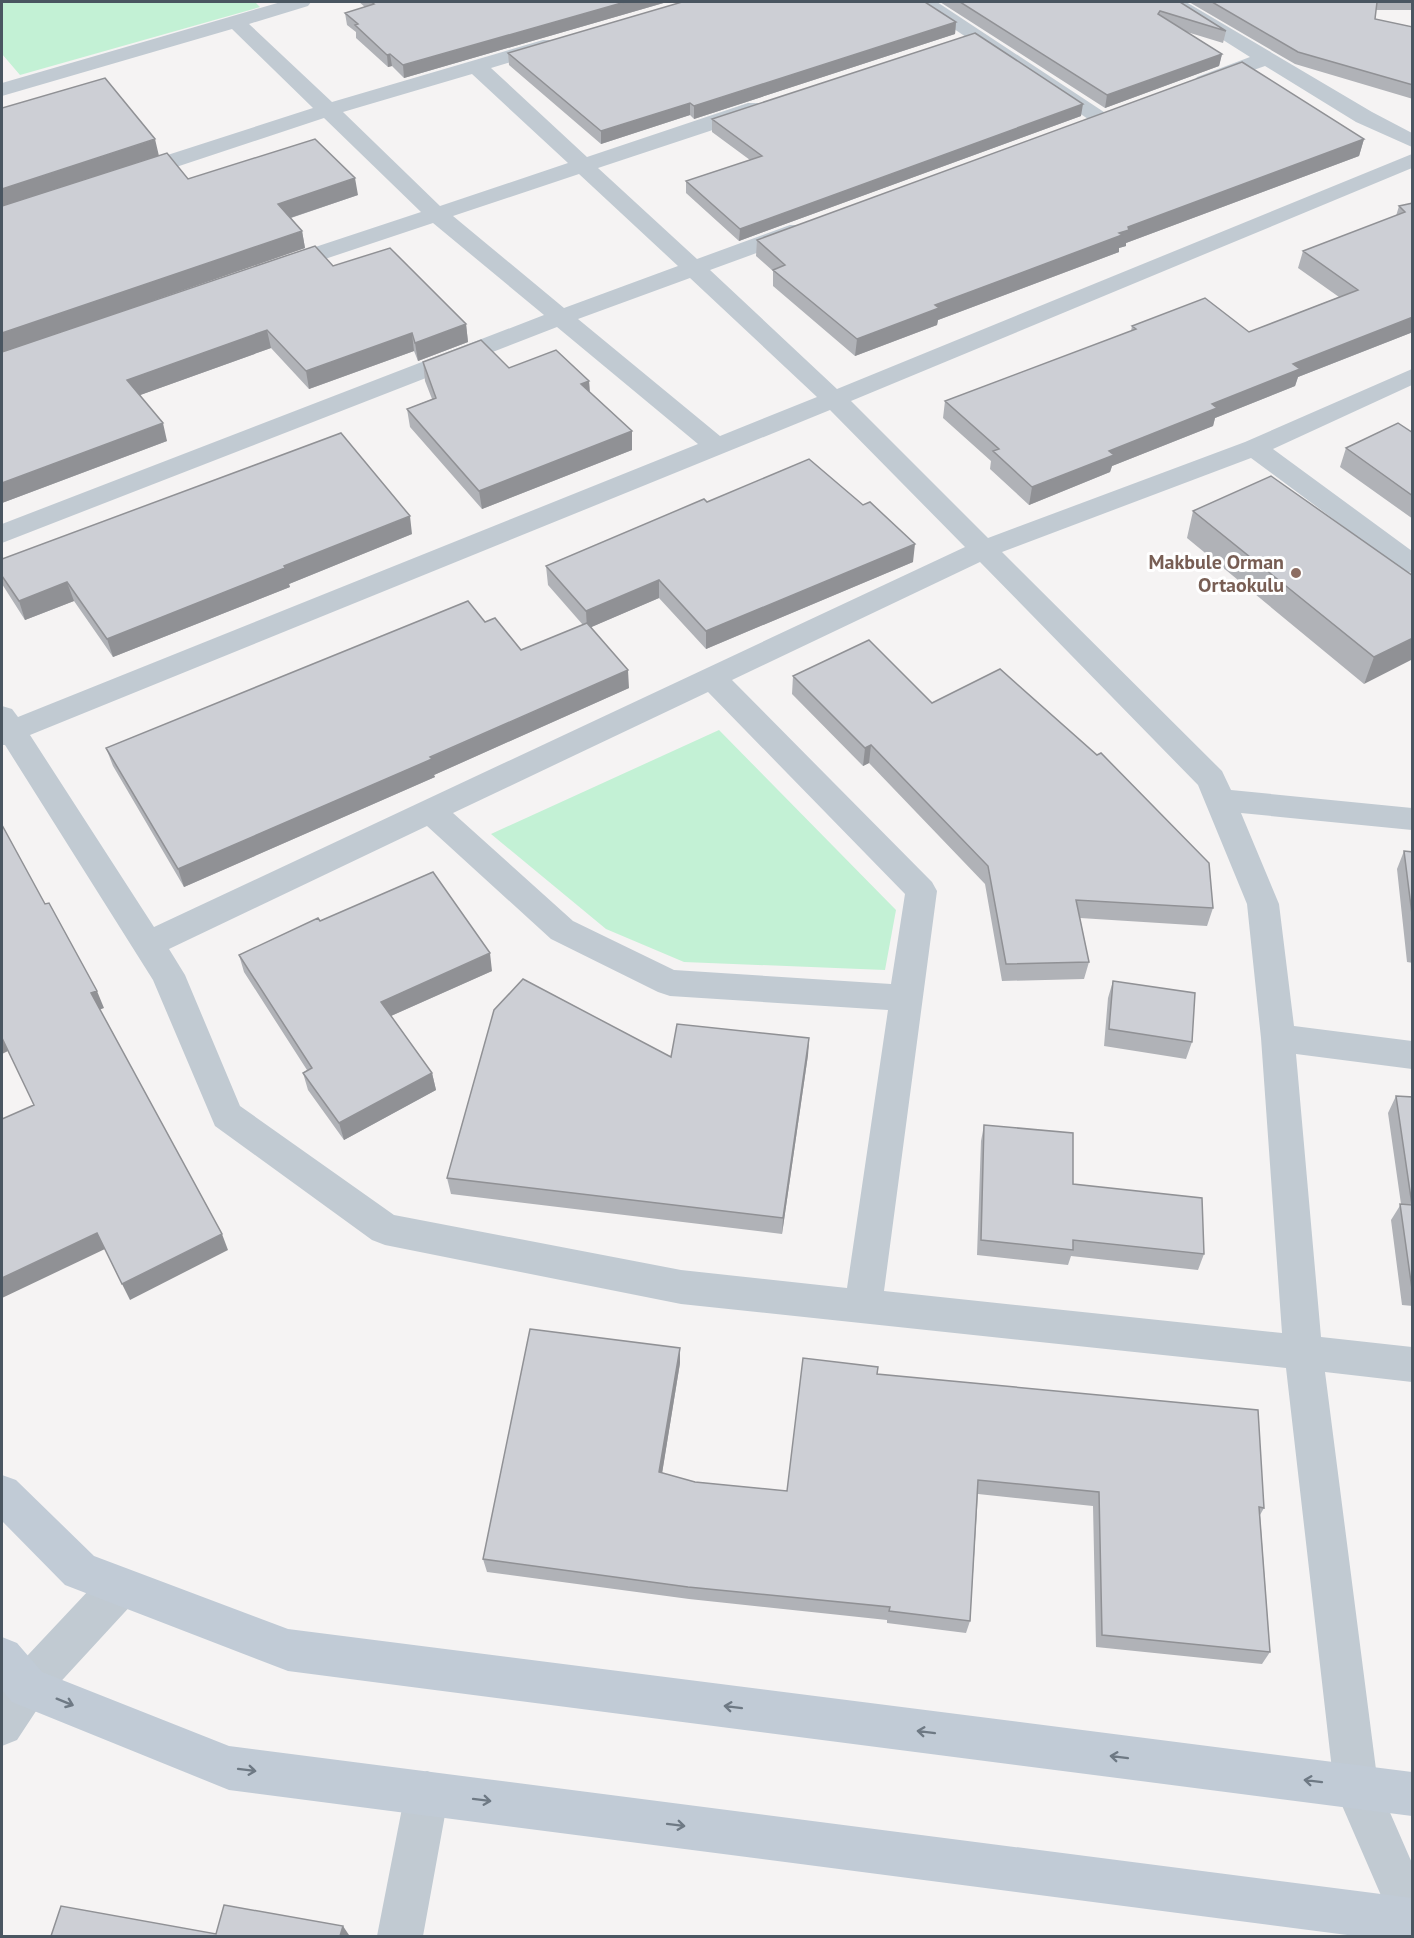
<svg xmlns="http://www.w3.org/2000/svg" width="1414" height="1938" viewBox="0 0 1414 1938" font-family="'PT Sans',sans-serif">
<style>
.green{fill:#c3f1d5}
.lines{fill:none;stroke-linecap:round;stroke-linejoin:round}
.street{fill:#c1cad2;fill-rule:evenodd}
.secondary{fill:#c1cbd6;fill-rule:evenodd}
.wall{fill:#b0b2b7}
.shaded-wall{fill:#909195}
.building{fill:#cdcfd5;stroke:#909195;stroke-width:1.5}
.oneway{stroke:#6e7984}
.education-dot{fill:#8d6e63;stroke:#fff;stroke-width:2}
.labels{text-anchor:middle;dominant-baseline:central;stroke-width:6;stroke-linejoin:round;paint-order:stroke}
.education-label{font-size:20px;font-weight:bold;fill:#785e54;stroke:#fff;text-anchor:end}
</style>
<rect width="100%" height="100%" fill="#f5f3f3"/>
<path class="green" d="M2,2H255L260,7L20,75L2,54Z
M719,730L896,910L885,970L684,962L606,929L491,834Z"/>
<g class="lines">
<path class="street" d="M281,2H311L308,6L249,24L332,102L543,40H557L560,44L557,48L491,68L587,157L748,103H764L767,108L764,113L598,168L697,259L790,225H806L810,230L806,235L710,270L837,389L1412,154V168L851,401L988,538L1245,442L1412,369V385L1273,449L1412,551V573L1402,570L1251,458L1002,552L1222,771L1231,790L1412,808V830L1241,813L1279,904L1294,1026L1412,1041V1069L1296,1054L1321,1337L1412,1347V1382L1325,1372L1378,1785L1412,1863V1936L1396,1930L1334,1787L1286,1368L681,1304L385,1245L372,1240L215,1126L153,980L5,745H2V706L12,709L18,717L698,444L557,327L2,543V524L544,315L433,223L286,272H270L266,267L270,262L421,212L324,118L137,180H121L118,175L121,170L313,108L232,29L2,96V83ZM472,74L568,163L440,206L343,112ZM579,174L678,266L564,308L453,216ZM690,278L817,397L720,436L578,319ZM830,410L965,547L154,927L30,735ZM980,562L1198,785L1247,904L1261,1038L1282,1333L884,1291L937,891L932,882L732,680ZM708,692L905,894L891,984L674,970L573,921L453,813ZM427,826L551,939L658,992L670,996L888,1010L847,1288L681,1270L394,1215L240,1106L185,975L169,949Z
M914,2H937L1113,118L1110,123H1094Z
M1163,2H1186L1372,112L1412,133V147L1356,122L1265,66L1211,85H1197L1194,81L1197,77L1250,57Z
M120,1567L135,1573L141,1587L135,1601L42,1702L17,1740L2,1746V1688L12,1672L105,1573Z
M427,1771L443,1777L449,1793L423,1936H377L405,1793L411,1777Z"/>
<path class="secondary" d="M2,1475L16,1480L94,1556L288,1629L1412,1772V1816L288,1671L65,1585L2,1521Z
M2,1637L17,1643L42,1672L229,1746L1412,1898V1936H1355L229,1790L12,1702L2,1690Z"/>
</g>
<path class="wall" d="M359,2H667L404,78L392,66L388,67L356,38V32L347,25L345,13L365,7Z
M940,2H1180L1226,31L1223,43L1187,32L1222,54L1219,66L1105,108Z
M1189,2H1413V10H1376L1375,19L1413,27V99L1295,64Z
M956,22L955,34L694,119L690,115L601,144L509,65L508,53Z
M2,108L159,156L188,179L358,195L291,218L302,231L305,248L153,300L333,266L466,324L468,342L418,361L414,351L309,389L271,348L140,395L167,441L2,503Z
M1081,116L739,241L686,193V181L750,160L712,132V119Z
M1364,139L1359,156L1126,243V246L1119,248V252L938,320L937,325L855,356L773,286V271L756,256L757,240Z
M1413,203V332L1298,377L1295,386L1215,418L1213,426L1112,466L1110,472L1029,505L990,469L991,461L943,418L945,401L1131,331L1132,326L1249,332L1339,297L1298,268L1303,251L1396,216L1399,206Z
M423,362L509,368L589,381L590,392L632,431V450L482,509L410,427L407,409L432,399L425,381Z
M1413,433V519L1340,467L1346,448Z
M707,502L913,562L706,649L659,598L591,627L629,688L434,775L435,777L184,887L113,766L106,748L485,622L521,650L583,625L548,585L546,566Z
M1193,511L1413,576L1364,684L1187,538Z
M412,534L289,584L290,587L113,657L74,601L25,620L2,584V559Z
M793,676L932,703L1213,908L1207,926L1080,918L1089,962L1084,979L1002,981L985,884L869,763L863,766L792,694Z
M1404,851L1413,852V963L1407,962L1397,869Z
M320,921L492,971L391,1016L432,1073L436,1090L344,1140L308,1090L303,1073L307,1070L244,972L239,955Z
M1113,981L1192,1042L1186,1059L1104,1046L1108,998Z
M809,1038L808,1055L782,1234L451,1194L447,1178L671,1057Z
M1396,1096L1413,1097V1306L1402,1305L1391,1220L1401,1204L1388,1113Z
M984,1125L1073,1184L1204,1254L1198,1270L1071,1256L1068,1265L977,1255L981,1141Z
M680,1363L662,1473L695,1482L787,1491L877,1374L1264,1508L1260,1515L1270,1652L1262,1664L1096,1647L1093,1506L978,1494L970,1621L966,1633L887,1623V1620L689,1599L487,1572L483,1559Z"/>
<path class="shaded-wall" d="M625,2H667L404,78L403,65Z
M956,22L955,34L694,119V106Z
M390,54L392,66L388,67L387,55Z
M1222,54L1219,66L1105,108L1107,95Z
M690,103V115L601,144V131Z
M1083,104L1081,116L739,241L740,229Z
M155,139L159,156L2,208V189Z
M1364,139L1359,156L1126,243V246L1119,248V252L938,320L937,325L855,356L857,339L935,305L1119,233L1128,227Z
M355,178L358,195L281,221L278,204Z
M302,231L305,248L2,353V333Z
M1413,317V332L1298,377L1295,386L1215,418L1213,426L1112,466L1110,472L1029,505L1032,487L1212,404L1293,364Z
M466,324L468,342L418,361L415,343Z
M267,330L271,348L132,398L127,380Z
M412,333L414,351L309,389L306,371Z
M589,381L590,399L581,384Z
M163,423L167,441L2,503V483Z
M632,431V450L482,509L479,491Z
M410,516L412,534L289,584L290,587L113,657L107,639L284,566Z
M915,544L913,562L706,649V631Z
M659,580V598L587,629L586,611Z
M67,582L74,601L25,620L19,601Z
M1413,638V659L1364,684L1374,657Z
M628,670L629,688L434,775L435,777L184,887L178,869Z
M871,745L869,763L863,766L865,748Z
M490,953L492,971L384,1019L381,1002Z
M97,991L104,1008L99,1010L91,993Z
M2,1038L8,1051L2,1054Z
M809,1038L808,1055L782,1234L783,1218Z
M432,1073L436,1090L344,1140L339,1123Z
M97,1233L105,1249L2,1298V1278Z
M222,1234L228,1250L130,1300L122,1284Z
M680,1348V1363L660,1486L659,1472Z
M343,1926L349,1935L348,1936H340Z"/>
<path class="building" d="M371,2H625L403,65L390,54L387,55L355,25L358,24L345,13L374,4Z
M682,2H925L956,22L694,106L690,103L601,131L508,53Z
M960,2H1180L1226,31L1160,11L1158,14L1222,54L1107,95Z
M1212,2H1377L1375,19L1413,27V85L1298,52Z
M975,33L1083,104L740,229L686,181L762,156L712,119Z
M1242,62L1364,139L1128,227L1129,230L1119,233L1122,235L935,305L939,308L857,339L773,270L785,265L757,240Z
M105,78L155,139L2,189V108Z
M315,139L355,178L278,204L302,231L2,333V206L167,153L188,179Z
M1413,203V317L1293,364L1300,369L1212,404L1217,408L1109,451L1114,455L1032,487L993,451L999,449L945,401L1136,329L1132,326L1205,298L1249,332L1358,290L1303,251L1405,212L1399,206Z
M315,246L333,266L390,248L466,324L415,343L412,333L306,371L267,330L127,380L163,423L2,483V352Z
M481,340L509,368L556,350L589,381L581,384L632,431L479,491L407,409L436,398L423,362Z
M1398,423L1413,433V496L1346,448Z
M341,433L410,516L284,566L285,568L107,639L67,582L19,601L2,576V559Z
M809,459L863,505L870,502L915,544L706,631L659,580L586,611L546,566L704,499L707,502Z
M1271,476L1413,576V638L1374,657L1193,511Z
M468,601L485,622L495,618L521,650L587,623L628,670L430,757L432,759L178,869L106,748Z
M869,640L932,703L1000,669L1097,755L1101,753L1209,863L1213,908L1076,900L1089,962L1006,964L988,866L871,745L865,748L793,676Z
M2,825L45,904L49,903L97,991L91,993L222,1234L122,1284L97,1233L2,1278V1119L34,1105L2,1038Z
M1404,851L1413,852V922Z
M433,872L490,953L381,1002L432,1073L339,1123L303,1073L312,1068L239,955L318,918L320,921Z
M523,979L671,1057L677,1024L809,1038L783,1218L447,1178L494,1010Z
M1113,981L1195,993L1192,1042L1109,1029Z
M1396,1096L1413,1097V1289H1412L1400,1204L1412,1205Z
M984,1125L1073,1133V1184L1202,1198L1204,1254L1073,1240V1250L981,1240Z
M530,1329L680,1348L659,1472L695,1482L787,1491L803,1358L878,1367L877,1374L1258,1410L1264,1508L1259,1507L1270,1652L1102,1635L1099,1492L978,1480L970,1621L889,1611L890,1607L688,1587L483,1559Z
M224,1905L343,1926L340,1936H51L61,1906L216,1934Z"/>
<defs><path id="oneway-shaft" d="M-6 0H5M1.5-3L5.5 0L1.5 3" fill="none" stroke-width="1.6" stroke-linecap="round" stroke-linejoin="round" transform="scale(1.5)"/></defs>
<g class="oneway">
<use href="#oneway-shaft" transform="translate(65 1702) rotate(22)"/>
<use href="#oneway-shaft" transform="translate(733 1707) rotate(-173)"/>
<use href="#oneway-shaft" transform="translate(926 1732) rotate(-173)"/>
<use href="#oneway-shaft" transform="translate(1119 1757) rotate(-173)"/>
<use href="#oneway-shaft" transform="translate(247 1770) rotate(7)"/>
<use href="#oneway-shaft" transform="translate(1313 1781) rotate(-173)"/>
<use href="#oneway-shaft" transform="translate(482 1800) rotate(7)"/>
<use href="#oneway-shaft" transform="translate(676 1825) rotate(7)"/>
</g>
<circle class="education-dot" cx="1296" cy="573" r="6"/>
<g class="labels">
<g class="education-label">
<text x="1284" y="562">Makbule Orman<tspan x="1284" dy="23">Ortaokulu</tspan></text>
</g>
</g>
<rect width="1414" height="1938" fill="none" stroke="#4a5661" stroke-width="6"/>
</svg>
